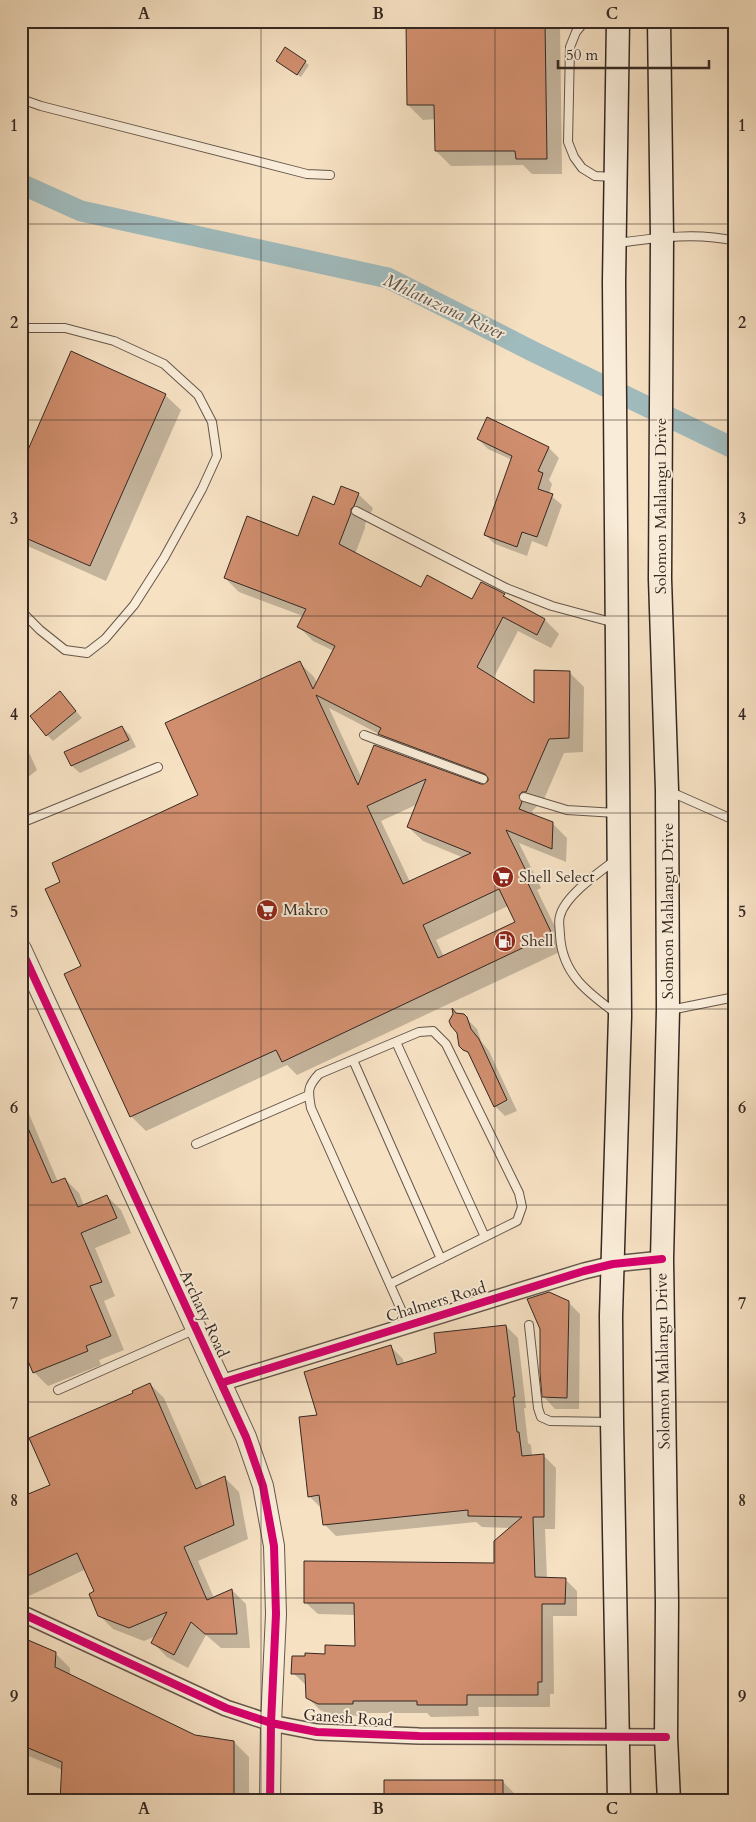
<svg xmlns="http://www.w3.org/2000/svg" width="756" height="1822" viewBox="0 0 756 1822" font-family="Cardo,serif">
<style>
.shadow{fill:#0003;fill-rule:evenodd}
.lines{fill:none;stroke-linecap:round;stroke-linejoin:round}
.canal{stroke:#a0bbbd;stroke-width:21}
.building{fill:#d08e6e;stroke:#352822;fill-rule:evenodd}
.service-casing{stroke:#65564a;stroke-width:10}
.minor-casing{stroke:#65564a;stroke-width:18}
.tertiary-casing{stroke:#65564a;stroke-width:22}
.secondary-casing{stroke:#352822;stroke-width:25}
.service{stroke:#f9ecd8;stroke-width:8}
.minor{stroke:#f9ecd8;stroke-width:15}
.tertiary{stroke:#f9ecd8;stroke-width:20}
.secondary{stroke:#f9ecd8;stroke-width:22}
.cycleway-casing{stroke:#f9ecd8;stroke-width:11}
.cycleway{stroke:#d6006c;stroke-width:8}
.grid{fill:none;stroke:#352822;stroke-width:1;stroke-opacity:0.55}
.labels{text-anchor:middle;dominant-baseline:central;stroke-width:4;stroke-linejoin:round;paint-order:stroke}
.street-label{font-size:16px;fill:#352822;stroke:#f9ecd8}
.poi-label{font-size:16px;fill:#352822;stroke:#f9ecd8;text-anchor:start}
.water-label{font-size:18px;font-style:italic;fill:#555450;stroke:#f9ecd8}
.neatline{fill:none;stroke:#352822;stroke-width:2}
.grid-label{font-size:16px;text-anchor:middle;font-weight:bold;fill:#352822}
</style>
<rect width="100%" height="100%" fill="#f6e1c3"/>
<filter id="stains"><feTurbulence type="fractalNoise" baseFrequency=".004" numOctaves="4"/><feColorMatrix values="0 0 0 0 .2 0 0 0 0 .09 0 0 0 0 .02 0 0 0 .5 -.17"/></filter>
<radialGradient id="worn" r=".72"><stop offset=".6" stop-color="#630" stop-opacity="0"/><stop offset="1" stop-color="#630" stop-opacity=".3"/></radialGradient>
<path class="shadow" d="M407,21H560L562,174H532L523,165L451,166L436,151V119L423,120L408,105Z
M285,49L309,65L301,77L281,64Z
M165,395L181,410L106,581L21,543V469Z
M488,419L549,448L559,458L549,480L552,484L549,494L562,505L547,547L532,541L527,556L495,544L485,535L512,460L488,449L478,439Z
M358,494L373,508L368,520L365,524V528L355,554L421,589L473,600L504,595L512,603L545,620L559,634L551,648L518,631L493,679L535,705L569,672L584,687L583,752L564,753L541,806H537L532,811L535,817L552,823L567,838L566,862L519,843L541,888L537,890L566,949L297,1075L287,1065L146,1131L131,1116L65,975L82,967L62,882L200,796L300,663L314,677L317,683L334,651L313,641L298,626L303,616L239,592L225,578L299,537L335,506ZM329,708L379,734L394,748L488,783L481,786L375,746L362,779ZM418,804L408,827L423,841L464,858L410,882L381,821ZM508,906L516,922L444,957L436,940Z
M60,692L82,718L53,741L47,735Z
M122,727L130,735L136,747L80,773L72,766Z
M21,735L37,770L21,783Z
M456,1014L463,1015L477,1029L481,1041L489,1051L517,1111L505,1116L495,1106L473,1058L461,1046Z
M21,1095L58,1182L65,1179L79,1193L84,1206L107,1196L121,1210L131,1233L95,1248L115,1296L104,1301L124,1350L99,1360L101,1365L48,1386L34,1372L21,1341Z
M568,1302L580,1314L579,1409H555L544,1397Z
M506,1326L518,1338L526,1408H524L528,1443L531,1445L532,1456H544L556,1468L555,1529H545L547,1578L565,1579L577,1591V1616H553L554,1694H550V1707H478L479,1716L431,1717L427,1713H365V1716L331,1715L320,1710L307,1697V1686L293,1673L326,1655L356,1647L355,1615L318,1614L305,1602L495,1564L511,1528L482,1527L476,1522L336,1536L324,1524L322,1509L309,1496L318,1416L390,1346L403,1359L404,1364L438,1354Z
M150,1384L164,1398L203,1487L225,1478L239,1492L248,1539L198,1561L214,1598L232,1590L246,1604L250,1648H221L206,1635L188,1668L167,1657L153,1643L156,1636L144,1641L113,1629L99,1615L96,1592L86,1569L29,1596L21,1592V1498L51,1485L134,1393Z
M21,1638L55,1653L70,1668V1676L195,1736L234,1742L249,1757V1801H62L63,1770L21,1753Z
M502,1781L518,1797V1801H385Z
M309,1795H349L355,1801H309Z"/>
<g class="lines">
<path class="canal" d="M21,184L81,211L388,278L534,352L735,449"/>
</g>
<path class="building" d="M406,21H545L547,159H516L515,151H435L434,105H407Z
M285,47L306,61L297,75L276,61Z
M71,351L166,394L90,566L21,536V466Z
M487,417L549,447L538,471L543,473L538,489L553,494L537,537L522,532L517,547L484,535L512,456L477,439Z
M341,486L359,493L354,506L351,509V513L339,544L421,587L427,575L472,599L481,582L505,594L503,596L545,619L537,635L503,617L477,667L534,703V670L570,671L569,738L549,739L526,792H522L519,796L522,802L519,809L553,822L552,849L506,830L527,873L524,875L552,934L282,1062L276,1050L130,1117L64,974L81,966L45,889L60,882L52,863L198,795L165,723L300,661L313,689L335,646L297,627L306,609L224,578L247,516L298,536L313,496L334,505ZM316,695L381,728L378,734L485,774L488,778V781L484,784H481L374,745L358,785ZM426,779L407,827L471,853L403,884L367,806ZM499,889L515,922L438,958L423,925Z
M60,691L76,711L46,736L30,716Z
M122,726L129,740L71,766L64,752Z
M452,1008L456,1013L464,1014L467,1017L471,1029L479,1039L507,1100L494,1107L468,1052L463,1050L459,1046L457,1033L451,1026L449,1021L453,1014Z
M21,1112L52,1183L65,1178L78,1207L107,1195L117,1218L81,1233L102,1282L90,1286L111,1336L86,1346L88,1351L33,1373L21,1344Z
M549,1292L569,1301L567,1398L542,1397L540,1373V1329L527,1299Z
M506,1325L515,1397H513L517,1432H519L522,1456L544,1454V1517H533L535,1577L566,1578L565,1604H542V1682H538V1695H467V1705H417V1701H353V1704H318L306,1698L305,1674H291L292,1656H305V1653L325,1654V1645L355,1646L354,1603H304V1561L494,1563V1541L522,1517L468,1516V1510L323,1525L319,1495L308,1497L299,1417L317,1415L304,1372L391,1345L397,1365L436,1353L434,1333Z
M150,1383L196,1489L225,1476L234,1525L184,1547L207,1600L232,1589L237,1634H205L191,1622L174,1655L151,1643L167,1612L129,1628L98,1616L89,1594L94,1591L77,1553L21,1579V1497L50,1485L29,1438L133,1393L132,1391Z
M21,1637L56,1652L55,1667L195,1735L234,1741V1801H60L62,1762L21,1745Z
M384,1780H503V1801H384Z"/>
<g class="lines">
<g class="service-casing">
<path id="service" d="M585,21L576,32L570,47L568,142L574,157L582,168L595,176L614,177
M21,99L41,106L307,174L330,175
M618,243C656,238 696,232 735,241
M21,328H65L114,341L164,364L198,395L212,422L217,456L202,489L164,558L134,605L105,639L87,653L65,650L40,630L21,611
M356,511L506,588L552,606L615,623
M364,735L483,779
M671,792L734,820L735,850
M524,797L567,810L616,813
M21,823L158,767
M614,861C598,873 565,896 560,916C558,921 560,930 560,935C562,974 588,993 617,1014
M670,1010L735,997
M396,1042L485,1237
M353,1060L441,1259
M196,1144L309,1095
M390,1284L517,1221L522,1207L519,1193L446,1044L433,1031L419,1032L319,1074C307,1087 308,1091 311,1108L408,1325
M529,1325L538,1408L541,1417L550,1421L610,1422
M58,1390L196,1329"/>
</g>
<g class="minor-casing">
<path id="minor" d="M221,1383L584,1271L613,1264L662,1259
M21,1613L226,1708L271,1723L317,1732L419,1736L666,1737"/>
</g>
<g class="tertiary-casing">
<path id="tertiary" d="M21,949L246,1437L263,1486L274,1546L276,1614L271,1723L270,1801"/>
</g>
<g class="secondary-casing">
<path id="secondary" d="M618,21L614,282L620,1016L611,1316L612,1422L619,1801
M659,21L662,238L660,579L667,790L668,1010L662,1259L667,1603L666,1737L669,1801"/>
</g>
<use href="#service" class="service"/>
<use href="#minor" class="minor"/>
<use href="#tertiary" class="tertiary"/>
<use href="#secondary" class="secondary"/>
<g class="cycleway-casing">
<path id="cycleway" d="M21,949L246,1437L263,1486L274,1546L276,1614L271,1723L270,1801
M221,1383L584,1271L613,1264L662,1259
M21,1613L226,1708L271,1723L317,1732L419,1736L666,1737"/>
</g>
<use href="#cycleway" class="cycleway"/>
</g>
<path class="grid" d="M261,21V1801M495,21V1801M21,224H735M21,420H735M21,616H735M21,813H735M21,1009H735M21,1205H735M21,1402H735M21,1598H735"/>
<defs>
<g id="supermarket-disc" transform="scale(1.125)"><circle r="9.5" fill="#8f2418" stroke="#f9ecd8"/><path d="M-6-5.5h2.5l.6 2H6L4.5 2H-2.5L-4.4-4H-6ZM-1.5 3.2a1.3 1.3 0 1 0 .1 0ZM3 3.2a1.3 1.3 0 1 0 .1 0Z" fill="#fff"/></g>
<g id="fuel-disc" transform="scale(1.125)"><circle r="9.5" fill="#8f2418" stroke="#f9ecd8"/><path d="M-5.5-6h7V0h2V4h1.3V-2.5L3-4.5l.8-.8L6-3V5H2.5V1h-1V6h-7ZM-4.2-4.7v3.2H.2V-4.7Z" fill="#fff"/></g>
</defs>
<g fill-rule="evenodd">
<use href="#supermarket-disc" x="503" y="877"/>
<use href="#supermarket-disc" x="267" y="910"/>
<use href="#fuel-disc" x="505" y="941"/>
</g>
<g class="labels">
<g class="street-label">
<text transform="translate(661 506) rotate(-90)">Solomon Mahlangu Drive</text>
<text transform="translate(668 911) rotate(-90)">Solomon Mahlangu Drive</text>
<text transform="translate(436 1302) rotate(-17)">Chalmers Road</text>
<text transform="translate(204 1314) rotate(65)">Archary Road</text>
<text transform="translate(663 1361) rotate(-91)">Solomon Mahlangu Drive</text>
<text transform="translate(348 1718) rotate(4)">Ganesh Road</text>
</g>
<g class="poi-label">
<text x="519" y="877">Shell Select</text>
<text x="283" y="910">Makro</text>
<text x="521" y="941">Shell</text>
</g>
<g class="water-label">
<text transform="translate(444 307) rotate(25)">Mhlatuzana River</text>
</g>
</g>
<rect width="756" height="1822" fill="none" stroke="#f6e1c3" stroke-width="55"/>
<path d="M558 60v8h151v-8" fill="none" stroke="#352822" stroke-width="2.5"/>
<text x="566" y="60" font-size="15" fill="#352822" stroke="#f9ecd8" stroke-width="4" paint-order="stroke">50 m</text>
<rect x="28" y="28" width="700" height="1766" class="neatline"/>
<g class="grid-label">
<text x="144" y="19">A</text>
<text x="378" y="19">B</text>
<text x="612" y="19">C</text>
<text x="14" y="131">1</text>
<text x="742" y="131">1</text>
<text x="14" y="328">2</text>
<text x="742" y="328">2</text>
<text x="14" y="524">3</text>
<text x="742" y="524">3</text>
<text x="14" y="720">4</text>
<text x="742" y="720">4</text>
<text x="14" y="917">5</text>
<text x="742" y="917">5</text>
<text x="14" y="1113">6</text>
<text x="742" y="1113">6</text>
<text x="14" y="1309">7</text>
<text x="742" y="1309">7</text>
<text x="14" y="1506">8</text>
<text x="742" y="1506">8</text>
<text x="14" y="1702">9</text>
<text x="742" y="1702">9</text>
<text x="144" y="1814">A</text>
<text x="378" y="1814">B</text>
<text x="612" y="1814">C</text>
</g>
<rect width="100%" height="100%" filter="url(#stains)"/>
<rect width="100%" height="100%" fill="url(#worn)"/>
</svg>
